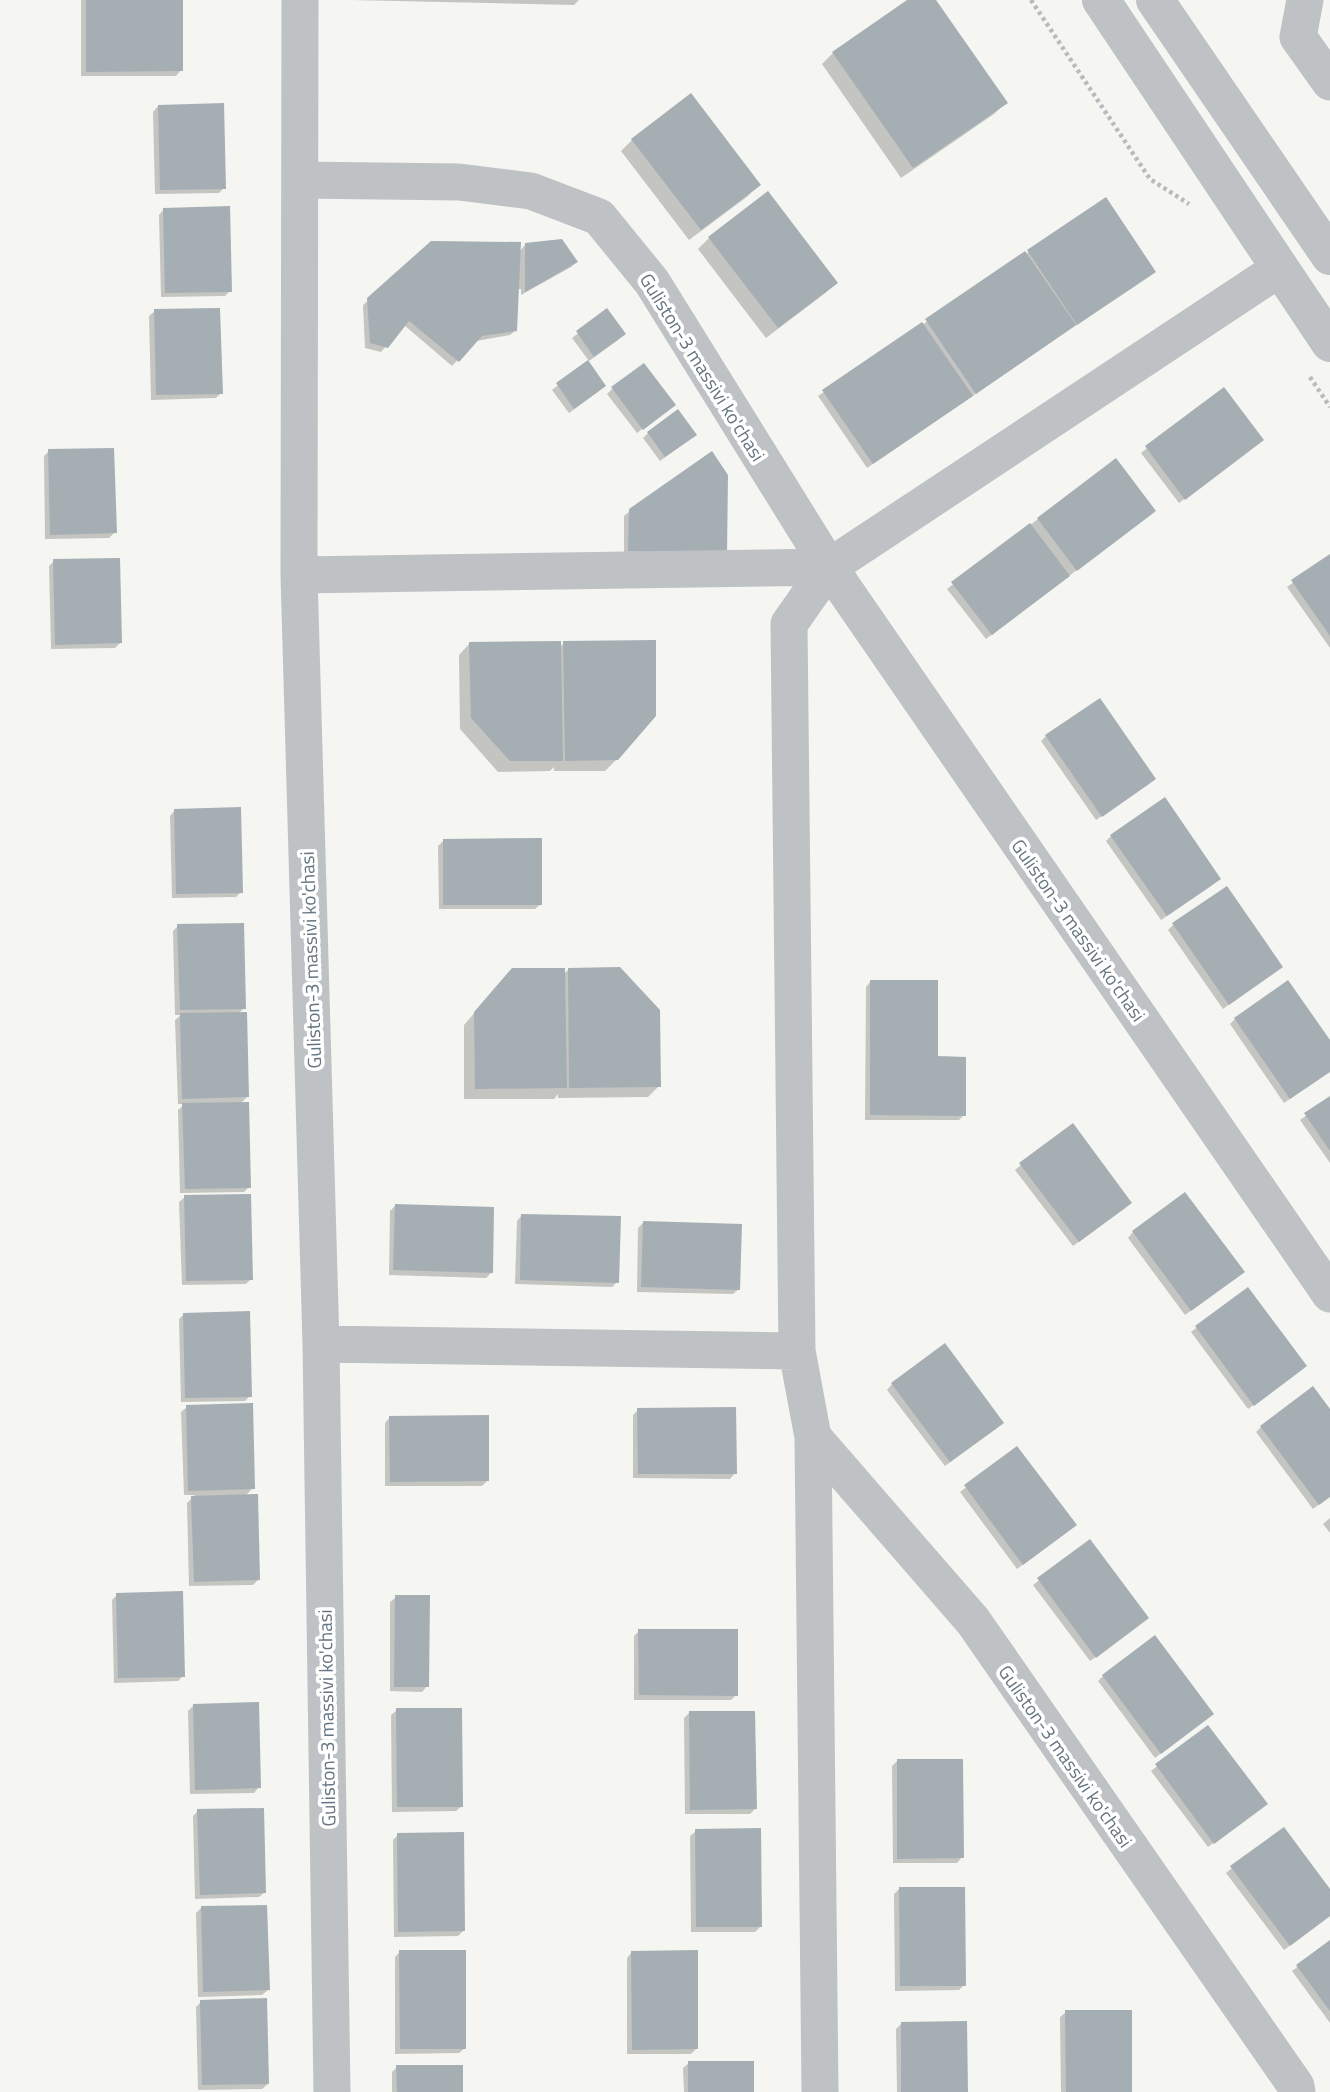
<svg xmlns="http://www.w3.org/2000/svg" width="1330" height="2092" viewBox="0 0 1330 2092" font-family="'Titillium Web',sans-serif">
<style>
.shadow{fill:#0003}
.building{fill:#a5aeb3}
.lines{fill:none;stroke-linecap:round;stroke-linejoin:round}
.path{stroke:#b8bbbd;stroke-width:4.5;stroke-dasharray:3.5 3.5;stroke-linecap:butt}
.minor{stroke:#bec2c5;stroke-width:37}
.tertiary{stroke:#bec2c5;stroke-width:38}
.labels{text-anchor:middle;dominant-baseline:central;stroke-width:7;stroke-linejoin:round;paint-order:stroke}
.street-label{font-size:19px;fill:#657682;stroke:#fff}
</style>
<rect width="100%" height="100%" fill="#f5f5f2"/>
<path class="shadow" d="M81,0H181V70L176,76H81Z
M351,0H579L574,5Z
M910,0H934L1005,103L994,114L901,178L822,64L833,53Z
M158,106L224,188L219,193L155,194L153,112Z
M632,140L759,184L748,196L689,240L621,151Z
M1106,199L1154,272L867,468L818,396Z
M164,209L230,291L225,296L161,297L159,215Z
M709,238L836,283L824,294L766,338L698,249Z
M525,245L576,262L571,267L521,295V289H517L516,330L510,335L476,341L452,366L404,325L381,352L365,348L363,305L369,300L519,252Z
M155,311L221,393L216,398L151,400L149,316Z
M607,311L619,339L589,361L572,338Z
M587,363L599,391L569,413L552,390Z
M612,389L668,410L637,433L607,394Z
M1223,389L1256,445L1179,503L1141,453Z
M648,433L690,439L660,461L643,438Z
M49,451L115,532L109,538L45,539L44,456Z
M630,511L725,553L624,555V516Z
M1148,516L986,639L947,589L1038,519Z
M1330,556V648L1287,587Z
M54,561L121,642L115,648L51,649L49,566Z
M470,643L560,647L564,643L617,759L605,771H554V767L550,771L498,772L460,729L459,655Z
M1046,736L1149,784L1096,820L1041,741Z
M175,810L241,892L236,897L172,898L170,816Z
M1111,836L1214,884L1161,920L1106,841Z
M443,841L541,904L535,909H439L438,846Z
M1173,925L1281,967L1223,1009L1168,930Z
M178,926L244,1008L238,1014L247,1097L240,1104L249,1187L244,1192L180,1193L178,1110L185,1104H178L175,1020L181,1015H175L173,931Z
M568,970L659,1086L648,1097L558,1098V1094L554,1099H464V1025L501,982L563,975Z
M871,981L936,1058L964,1115L959,1120H865L866,987Z
M1235,1019L1330,1043V1071L1284,1103L1230,1024Z
M1330,1098V1163L1300,1120Z
M1021,1165L1125,1208L1073,1246L1015,1170Z
M185,1197L251,1279L246,1284L182,1285L179,1202Z
M395,1206L491,1273L486,1278L389,1275L390,1211Z
M522,1215L617,1282L612,1287L515,1284L517,1221Z
M644,1222L739,1289L733,1294L637,1292L638,1228Z
M1133,1232L1237,1277L1185,1315L1128,1238Z
M1247,1289L1300,1371L1248,1409L1191,1332Z
M184,1314L250,1396L245,1401L181,1402L179,1319Z
M892,1384L997,1428L945,1466L887,1390Z
M187,1407L253,1488L245,1496L258,1580L253,1585L189,1586L187,1503L195,1495H184L181,1412Z
M638,1410L735,1473L730,1479L633,1478V1415Z
M1330,1412V1496L1313,1509L1256,1432L1261,1427Z
M390,1417L487,1481L482,1486H385V1423Z
M1017,1448L1069,1530L1017,1569L960,1492Z
M1330,1518V1533L1323,1524Z
M1090,1541L1142,1623L1090,1661L1033,1585Z
M117,1595L183,1676L178,1681L114,1683L112,1600Z
M396,1597L427,1686L422,1692L390,1691V1602Z
M639,1631L736,1695L731,1700H634V1636Z
M1103,1676L1212,1714L1155,1758L1098,1681Z
M193,1706L259,1787L254,1793L190,1794L188,1711Z
M397,1710L462,1806L456,1811L392,1812L391,1715Z
M690,1712L755,1809L750,1814H685L684,1718Z
M1208,1727L1260,1809L1208,1847L1151,1771Z
M897,1761L962,1857L957,1863H893L892,1766Z
M198,1811L265,1892L259,1897L195,1899L193,1816Z
M696,1831L760,1927L755,1932H691L690,1836Z
M398,1835L463,1931L458,1936L394,1937L393,1840Z
M1232,1868L1330,1892V1916L1284,1950L1226,1873Z
M899,1889L964,1985L959,1990L895,1991L894,1894Z
M201,1908L268,1990L262,1995L198,1997L196,1913Z
M1330,1942V2023L1292,1971Z
M400,1952L465,2048L459,2053L395,2054V1957Z
M632,1952L697,2048L691,2054H627V1958Z
M201,2002L268,2084L262,2089L198,2090L196,2007Z
M1066,2012L1131,2092H1061L1060,2017Z
M901,2024L966,2092H897L896,2029Z
M689,2063L752,2092H684L683,2068Z
M397,2067L461,2092H392V2072Z"/>
<path class="building" d="M86,0H183V71L86,72Z
M907,0H936L1008,103L913,168L832,52Z
M691,93L761,185L701,230L631,139Z
M224,103L226,189L160,190L158,105Z
M768,191L838,283L778,328L708,237Z
M1106,197L1156,272L1077,325L1027,250Z
M230,206L232,292L165,293L163,208Z
M562,239L578,262L525,292V243Z
M431,241L521,242L517,331L482,336L459,362L409,321L388,348L370,343L367,298Z
M1025,251L1076,325L976,394L925,319Z
M220,308L223,394L156,395L154,309Z
M607,308L626,334L594,357L576,331Z
M922,322L973,396L873,464L822,390Z
M588,360L606,386L574,409L556,383Z
M644,363L676,405L643,430L611,387Z
M1224,387L1264,440L1185,500L1145,446Z
M678,409L697,435L665,457L647,432Z
M114,448L117,533L50,535L48,449Z
M712,451L728,475L727,554L628,551L629,509Z
M1116,458L1156,511L1077,571L1037,518Z
M1030,523L1070,576L992,635L951,582Z
M1330,554V636L1291,580Z
M120,558L122,643L55,645L53,559Z
M656,640V716L618,760L565,761L563,641Z
M561,641L563,761H510L471,718L469,642Z
M1100,698L1156,779L1102,817L1045,735Z
M1165,797L1221,879L1167,916L1110,835Z
M241,807L243,893L176,894L174,809Z
M542,838V905H443V839Z
M1227,886L1283,967L1229,1005L1172,923Z
M244,923L246,1009L180,1010L177,924Z
M620,967L660,1010L661,1087L569,1088L568,968Z
M512,968H565L567,1088L475,1089L474,1012Z
M870,980H938V1056L966,1057V1116L870,1115Z
M1288,980L1330,1040V1072L1290,1099L1234,1018Z
M247,1012L249,1097L182,1099L180,1013Z
M1330,1096V1151L1304,1113Z
M249,1102L251,1188L185,1189L182,1103Z
M1073,1123L1132,1203L1079,1242L1019,1163Z
M1185,1192L1245,1272L1191,1311L1132,1231Z
M251,1194L253,1280L186,1281L184,1195Z
M395,1204L494,1207L493,1273L393,1270Z
M521,1214L621,1216L619,1283L520,1280Z
M643,1221L742,1224L740,1290L641,1287Z
M1248,1287L1307,1366L1254,1406L1195,1326Z
M250,1311L252,1397L185,1398L183,1313Z
M945,1343L1004,1423L950,1462L891,1383Z
M1313,1386L1330,1409V1497L1319,1505L1260,1426Z
M253,1403L255,1489L188,1491L186,1405Z
M736,1407L737,1474H638L637,1408Z
M489,1415V1481L390,1482L389,1416Z
M1017,1446L1077,1525L1023,1565L964,1485Z
M258,1494L260,1580L194,1582L191,1496Z
M1090,1539L1149,1618L1096,1658L1037,1578Z
M183,1591L185,1677L118,1678L116,1593Z
M395,1595H430L429,1687H394Z
M638,1629H738V1696L639,1695Z
M1155,1635L1214,1714L1161,1754L1102,1675Z
M259,1702L261,1788L195,1790L193,1704Z
M396,1708H462L463,1807H397Z
M689,1711H755L757,1809L690,1810Z
M1208,1725L1268,1804L1214,1844L1155,1764Z
M897,1759H963L964,1858L897,1859Z
M264,1808L266,1893L200,1895L197,1809Z
M1284,1827L1330,1889V1916L1290,1946L1230,1866Z
M761,1828L762,1927H696L695,1829Z
M464,1832L465,1931L398,1932L397,1833Z
M899,1887H965L966,1986H900Z
M267,1905L270,1990L203,1992L201,1906Z
M1330,1940V2011L1296,1965Z
M399,1950H466V2049H400Z
M698,1950V2049L632,2050L631,1951Z
M267,1998L269,2084L202,2085L200,2000Z
M1065,2010H1132V2092H1066Z
M967,2021L968,2092H901V2022Z
M688,2061H754V2092H688Z
M396,2065H463V2092H397Z"/>
<g class="lines">
<path class="path" d="M1031,0L1150,179L1189,204
M1310,377L1330,407"/>
<path class="minor" d="M300,0L299,575L321,1344L332,2092
M1305,0L1298,37L1330,82
M300,180L459,182L531,191L599,217L652,282L829,567L1330,1294
M299,575L829,567
M321,1344L797,1351
M813,1437L973,1621L1296,2086L1297,2092
M820,2092L813,1437L797,1351L789,624L829,567L1279,269"/>
<path class="tertiary" d="M1101,0L1330,343
M1155,0L1330,256"/>
</g>
<g class="labels">
<g class="street-label">
<text transform="translate(703 367) rotate(58)">Guliston-3 massivi ko'chasi</text>
<text transform="translate(1079 930) rotate(55)">Guliston-3 massivi ko'chasi</text>
<text transform="translate(310 960) rotate(-92)">Guliston-3 massivi ko'chasi</text>
<text transform="translate(326 1718) rotate(-91)">Guliston-3 massivi ko'chasi</text>
<text transform="translate(1066 1756) rotate(55)">Guliston-3 massivi ko'chasi</text>
</g>
</g>
</svg>
